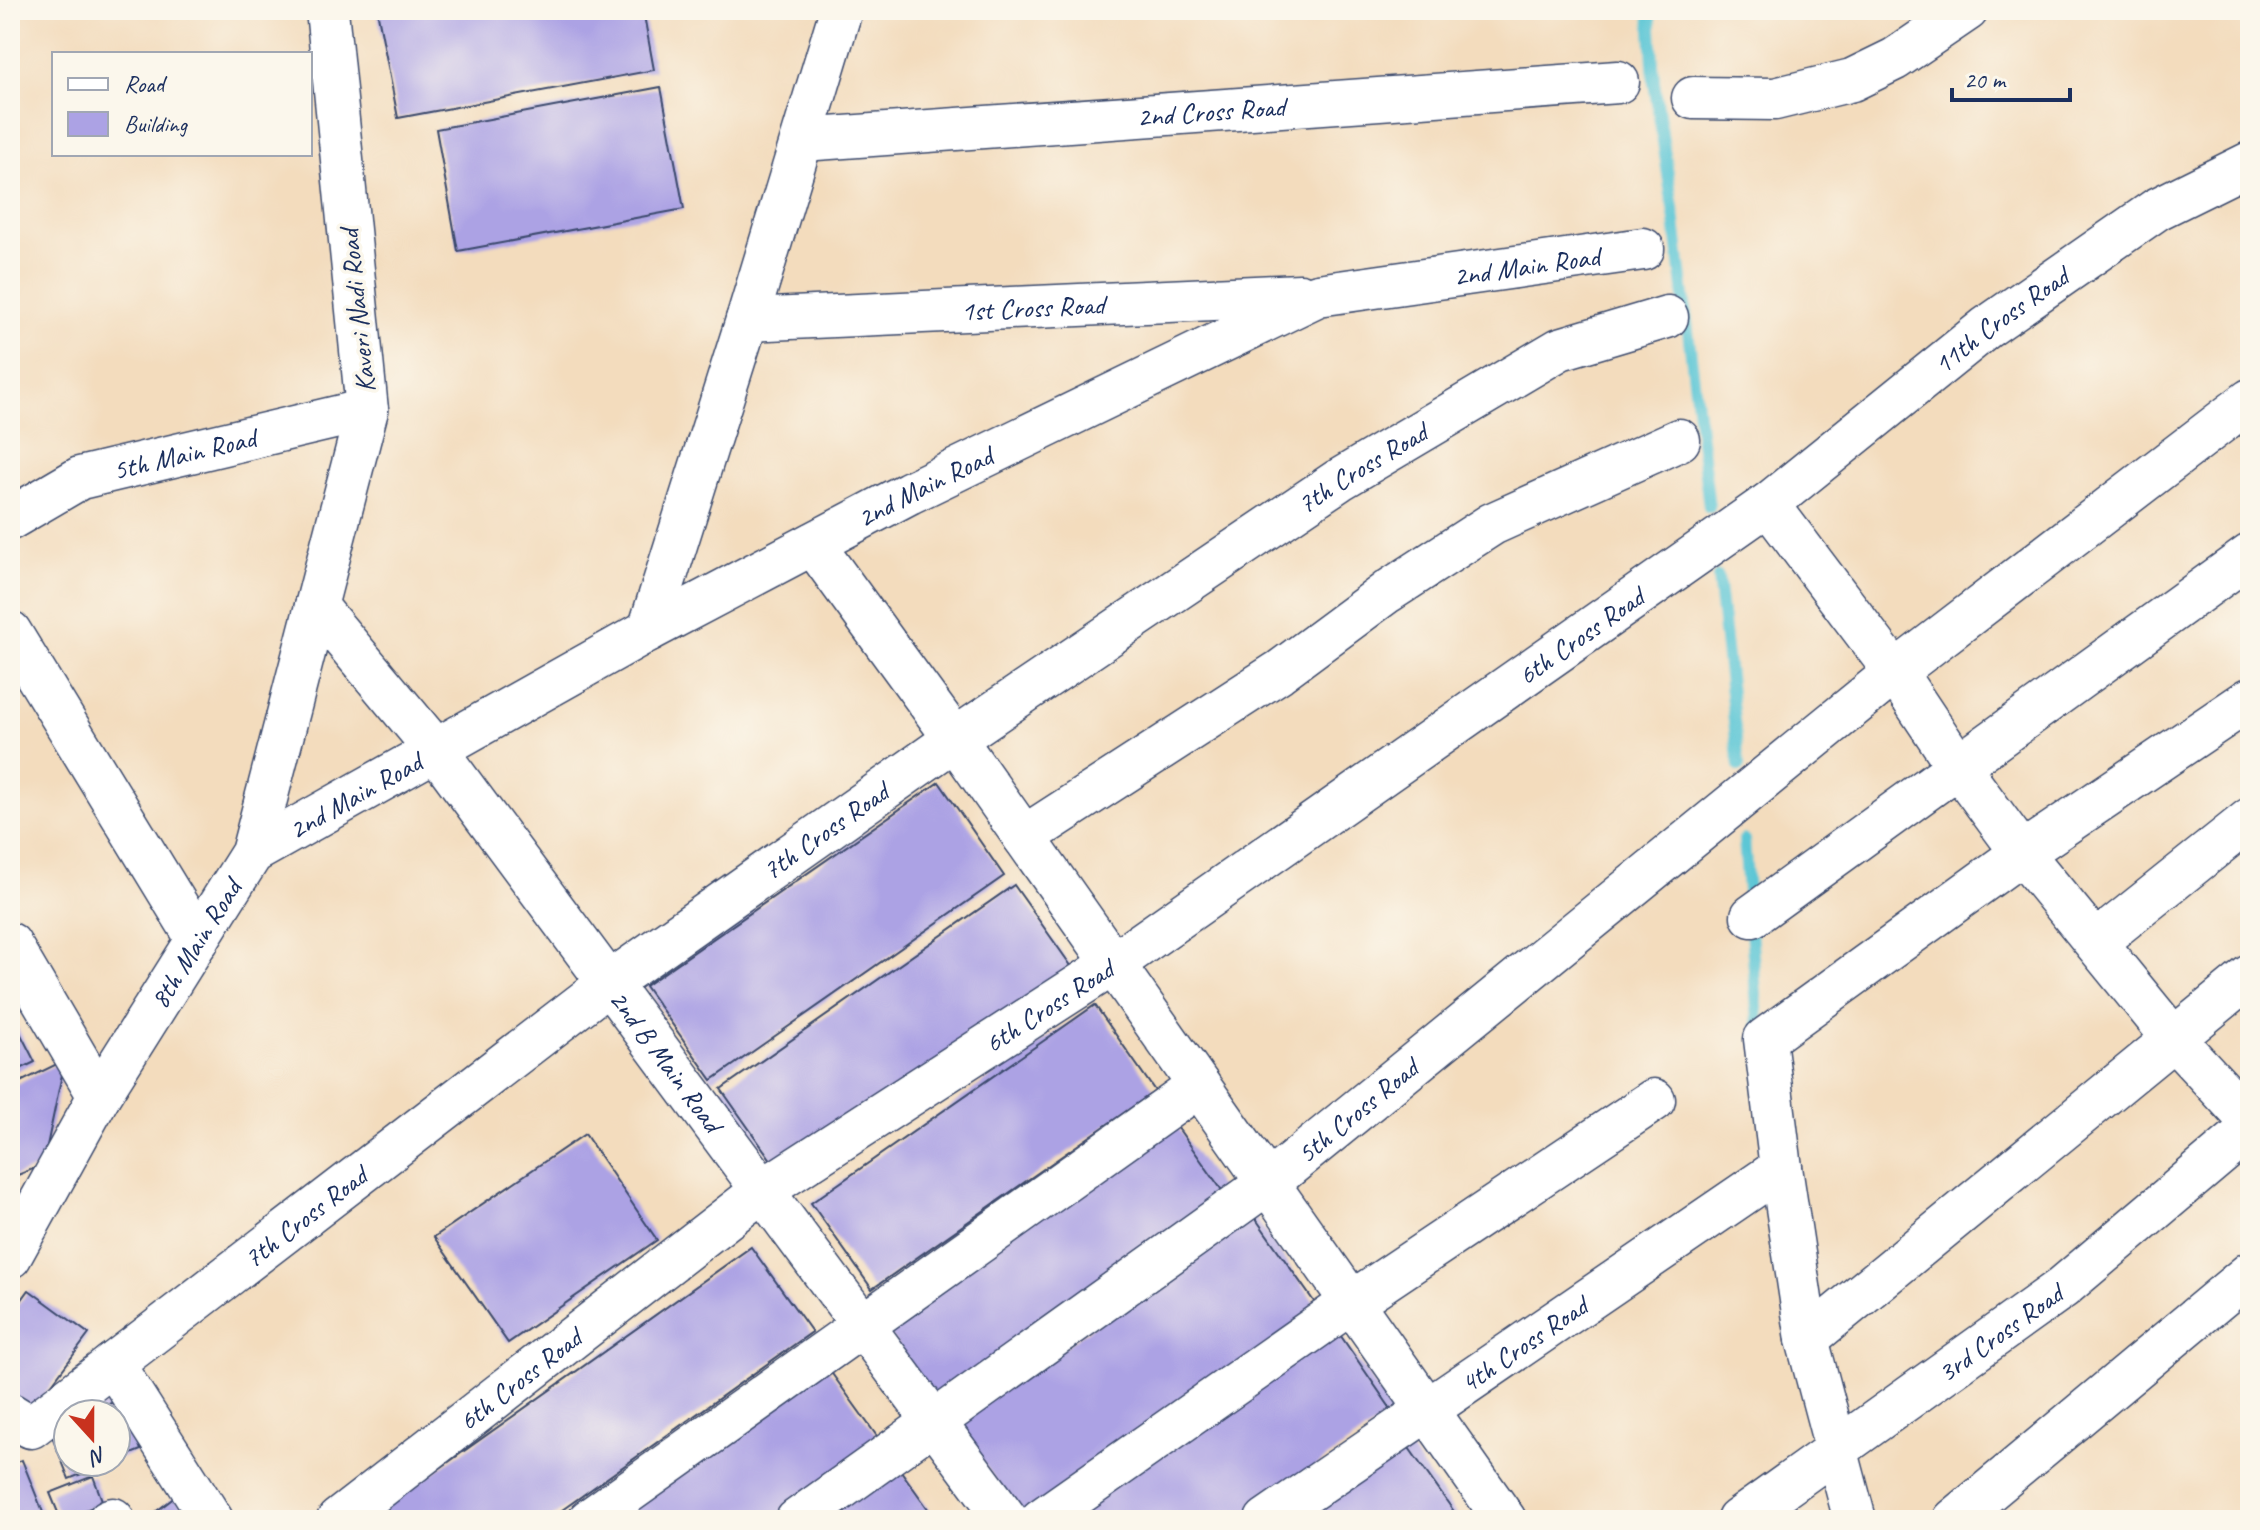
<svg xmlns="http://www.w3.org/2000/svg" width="2260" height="1530" viewBox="0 0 2260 1530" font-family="Caveat,sans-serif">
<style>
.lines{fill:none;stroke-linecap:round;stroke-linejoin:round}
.stream{stroke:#5bc6d5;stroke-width:12}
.building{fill:#aca2e4}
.minor-casing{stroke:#3b496c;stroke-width:45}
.minor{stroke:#fff;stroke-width:42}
.labels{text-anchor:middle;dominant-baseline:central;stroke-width:7;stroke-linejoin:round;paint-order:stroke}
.street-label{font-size:28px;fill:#1b2f5e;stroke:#fbf7ec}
</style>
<rect width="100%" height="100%" fill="#fbf7ec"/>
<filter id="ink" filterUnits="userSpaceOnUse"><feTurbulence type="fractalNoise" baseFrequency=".0125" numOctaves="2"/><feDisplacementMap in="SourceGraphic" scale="16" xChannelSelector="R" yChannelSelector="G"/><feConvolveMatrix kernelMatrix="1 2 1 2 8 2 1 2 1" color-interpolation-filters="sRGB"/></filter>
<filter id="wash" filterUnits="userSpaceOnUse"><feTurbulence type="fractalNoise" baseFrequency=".006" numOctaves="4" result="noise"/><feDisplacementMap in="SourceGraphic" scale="32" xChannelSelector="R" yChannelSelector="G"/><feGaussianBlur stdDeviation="1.8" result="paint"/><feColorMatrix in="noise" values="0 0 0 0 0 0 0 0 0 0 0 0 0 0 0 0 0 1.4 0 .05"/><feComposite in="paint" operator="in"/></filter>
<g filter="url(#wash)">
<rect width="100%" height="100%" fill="#f3dcbd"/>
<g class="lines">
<path class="stream" d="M1650,10L1654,82L1675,221L1709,507
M1718,577L1739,766
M1744,840L1759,1033"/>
</g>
<g id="blocks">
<path class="building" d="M377,10H643L654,70L398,118Z
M661,87L684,209L458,251L436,129Z
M939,782L1004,876L712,1080L645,986Z
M1014,885L1074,970L781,1174L721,1089Z
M1095,1005L1155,1091L872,1289L811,1203Z
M10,1013L35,1062L10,1074Z
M65,1060L43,1165L10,1178V1087Z
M1173,1121L1226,1196L935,1399L882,1323Z
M585,1134L657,1240L508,1343L434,1237Z
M1253,1215L1322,1313L1024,1520L955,1423Z
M751,1247L812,1332L548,1520H367Z
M29,1290L89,1334L27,1417L10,1404V1316Z
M1334,1326L1393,1412L1239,1520H1055Z
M825,1364L884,1446L779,1520H605Z
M121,1399L141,1450L116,1460V1414H84Z
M68,1420V1462H111L69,1479L49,1428Z
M1402,1438L1460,1520H1284Z
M22,1460L46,1520H10V1465Z
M896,1464L936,1520H817Z
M93,1476L103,1503L61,1520L50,1493Z
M175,1497L193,1520H145Z"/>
</g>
</g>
<g filter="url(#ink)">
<use href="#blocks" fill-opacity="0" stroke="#3b496c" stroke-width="2"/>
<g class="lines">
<g class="minor-casing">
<g id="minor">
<path d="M1693,98L1775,99L1852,80L1895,59L1967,10"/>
<path id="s1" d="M802,140L1618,82"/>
<path id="s2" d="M747,320L1300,295"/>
<path d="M1768,504L1895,672L1957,765L2022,853L2173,1038L2250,1121"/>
<path id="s3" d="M10,519L80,478L367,410"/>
<path d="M813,544L955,739L1505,1520"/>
<path id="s4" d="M316,606L436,750L1007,1520"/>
<path d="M649,630L747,320L841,10"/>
<path d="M10,632L198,940"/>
<path d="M1024,837L1279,672L1387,592L1492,524L1679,440"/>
<path id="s5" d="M252,853L649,630L909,493L1318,295L1643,249"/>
<path d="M1752,916L2250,555"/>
<path d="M2096,942L2250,819"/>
<path d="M10,944L99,1096"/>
<path id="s6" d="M10,1257L99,1096L252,853L367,410L327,10"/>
<path d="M1807,1339L2250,976"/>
<path d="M113,1364L212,1520"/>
<path id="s7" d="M10,1414L31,1427L609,983L955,739L1339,480L1560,349L1667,317"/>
<path d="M109,1520L113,1519"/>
<path id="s8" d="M338,1520L763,1190L1113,964L1768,504L1986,328L2157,209L2250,163"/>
<path d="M589,1520L1199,1086"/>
<path id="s9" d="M797,1520L1268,1183L1895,672L2250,400"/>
<path d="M1041,1520L1352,1302L1654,1100"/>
<path id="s10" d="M1266,1520L1781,1168"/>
<path id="s11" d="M1738,1520L2062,1288L2250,1129"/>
<path d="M1855,1520L1807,1339L1781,1168L1765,1039L2022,853L2250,699"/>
<path d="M1954,1520L2250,1273"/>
</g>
</g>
<use href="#minor" class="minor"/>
</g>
</g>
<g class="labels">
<g class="street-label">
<text stroke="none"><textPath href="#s1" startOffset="410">2nd Cross Road</textPath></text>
<text stroke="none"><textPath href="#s5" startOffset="1414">2nd Main Road</textPath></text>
<text stroke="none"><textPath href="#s2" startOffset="286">1st Cross Road</textPath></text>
<text transform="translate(357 311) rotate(-96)">Kaveri Nadi Road</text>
<text stroke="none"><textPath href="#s8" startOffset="2052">11th Cross Road</textPath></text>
<text stroke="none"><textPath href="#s3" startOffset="188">5th Main Road</textPath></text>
<text stroke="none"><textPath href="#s7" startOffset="1666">7th Cross Road</textPath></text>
<text stroke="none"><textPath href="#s5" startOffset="766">2nd Main Road</textPath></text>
<text stroke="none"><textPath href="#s8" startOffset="1526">6th Cross Road</textPath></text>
<text stroke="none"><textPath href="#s5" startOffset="118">2nd Main Road</textPath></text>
<text stroke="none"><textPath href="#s7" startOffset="1018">7th Cross Road</textPath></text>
<text stroke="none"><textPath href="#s6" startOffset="364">8th Main Road</textPath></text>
<text stroke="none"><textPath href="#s8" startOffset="878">6th Cross Road</textPath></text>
<text stroke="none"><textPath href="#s4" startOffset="574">2nd B Main Road</textPath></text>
<text stroke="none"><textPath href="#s9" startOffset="694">5th Cross Road</textPath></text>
<text stroke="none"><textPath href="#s7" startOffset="370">7th Cross Road</textPath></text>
<text stroke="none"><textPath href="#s11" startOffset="322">3rd Cross Road</textPath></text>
<text stroke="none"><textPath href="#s10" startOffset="312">4th Cross Road</textPath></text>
<text stroke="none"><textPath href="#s8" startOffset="230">6th Cross Road</textPath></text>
</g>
</g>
<rect width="2260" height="1530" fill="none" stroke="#fbf7ec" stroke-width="40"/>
<rect x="52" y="52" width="260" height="104" fill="#fbf7ec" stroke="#a1a7b3" stroke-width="2"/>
<rect x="68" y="78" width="40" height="12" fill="#ffffff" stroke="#a1a7b3" stroke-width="2"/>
<text x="124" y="92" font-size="24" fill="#1b2f5e">Road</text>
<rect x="68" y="112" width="40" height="24" fill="#aca2e4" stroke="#a1a7b3" stroke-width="2"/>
<text x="124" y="132" font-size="24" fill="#1b2f5e">Building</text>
<g transform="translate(92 1438) rotate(159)"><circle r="38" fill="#fbf7ec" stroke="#a1a7b3" stroke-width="2"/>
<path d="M0-6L14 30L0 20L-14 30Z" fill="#c8321e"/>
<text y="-12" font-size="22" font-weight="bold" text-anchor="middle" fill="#1b2f5e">N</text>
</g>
<path d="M1952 88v12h118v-12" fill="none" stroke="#1b2f5e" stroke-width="4"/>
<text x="1964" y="88" font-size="24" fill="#1b2f5e" stroke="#fbf7ec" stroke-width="6" paint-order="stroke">20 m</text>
</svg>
